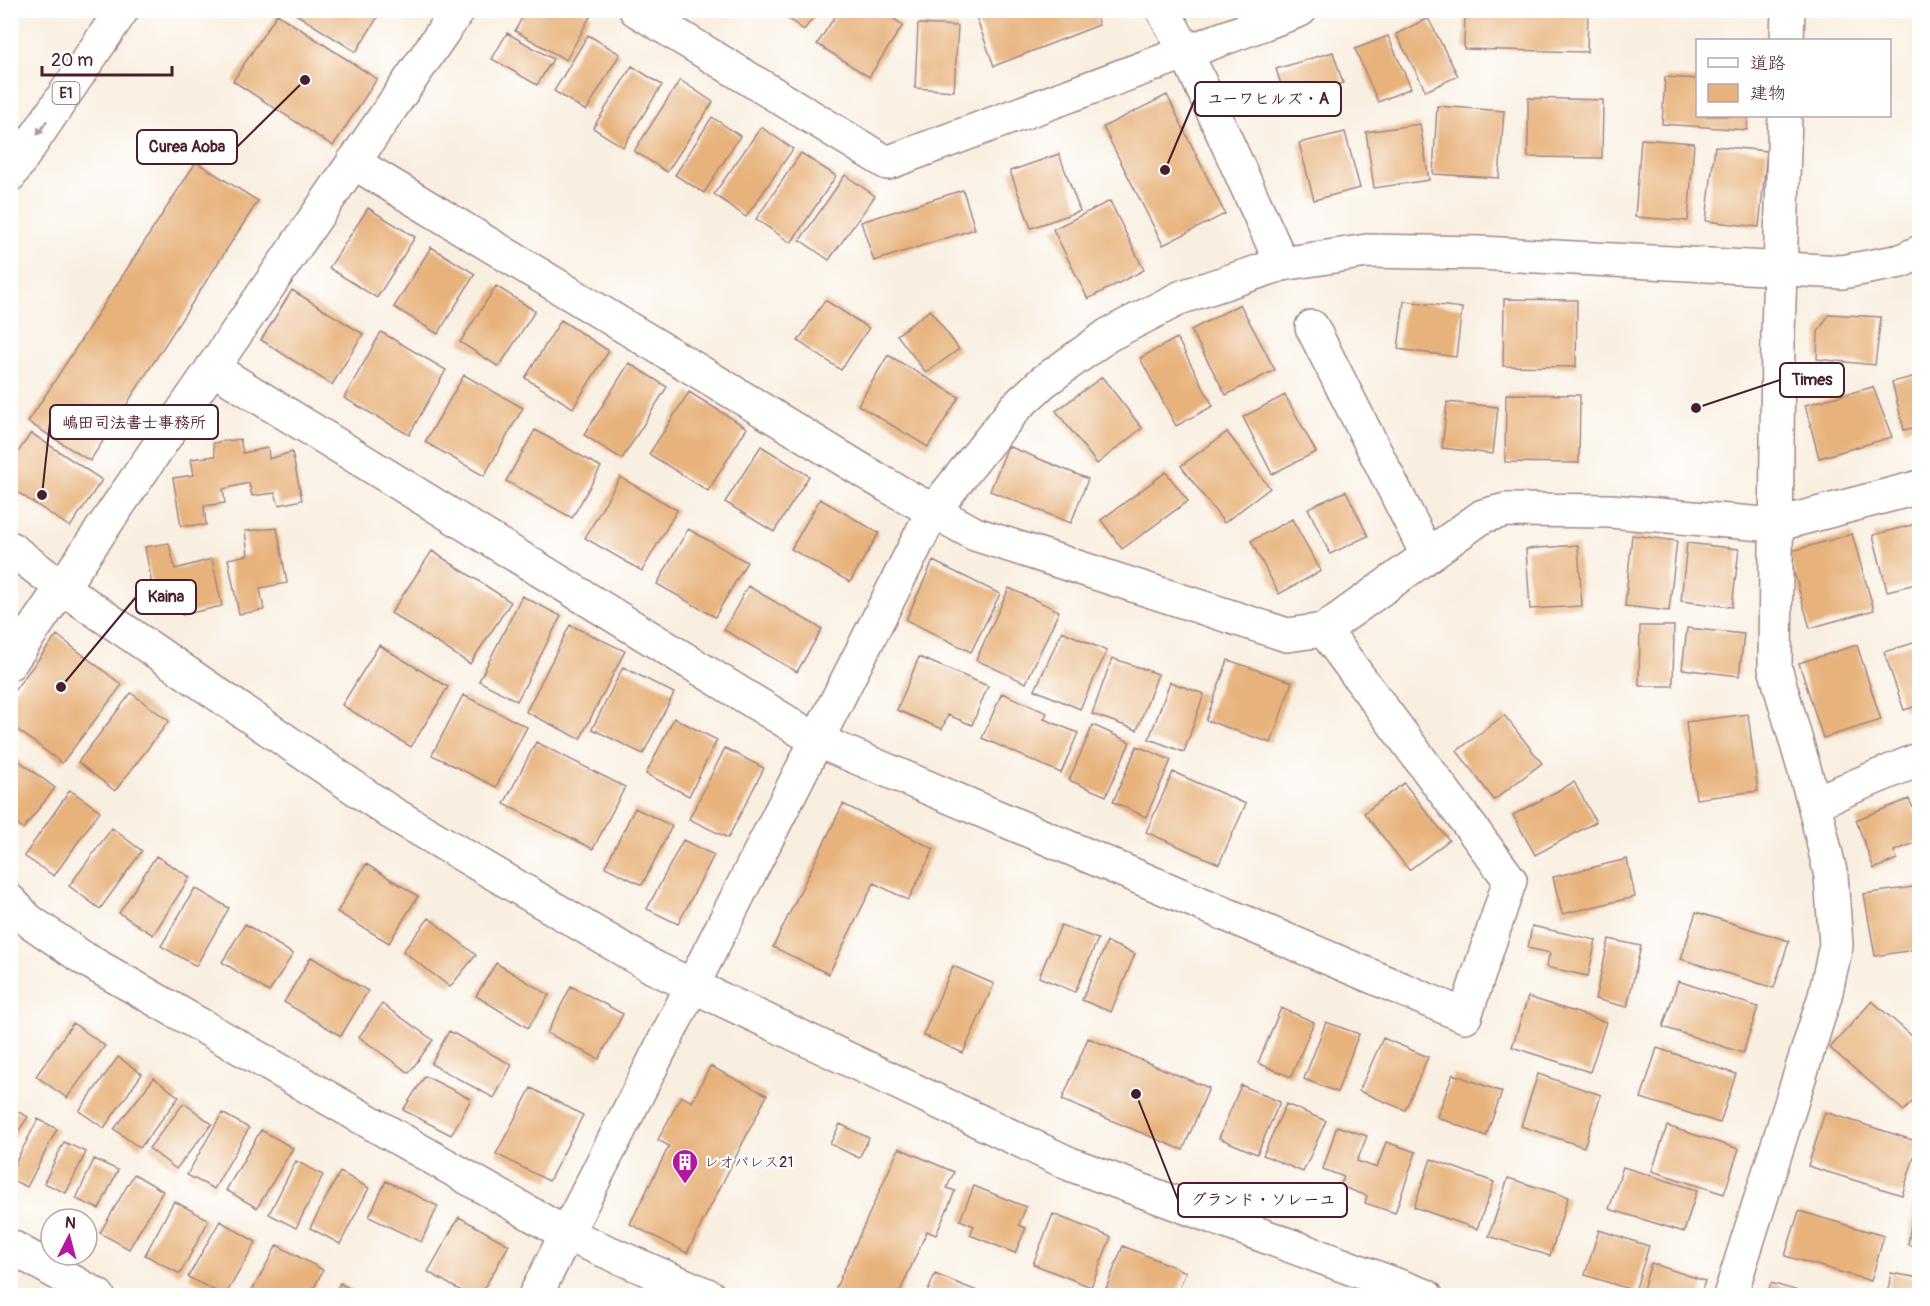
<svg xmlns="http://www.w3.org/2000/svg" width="1930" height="1306" viewBox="0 0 1930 1306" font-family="Pangolin,'Klee One',sans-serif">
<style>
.building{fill:#e7b27c}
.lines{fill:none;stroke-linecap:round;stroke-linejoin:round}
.street-casing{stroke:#a28786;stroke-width:36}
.secondary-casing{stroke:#a28786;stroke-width:36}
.highway-casing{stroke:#a28786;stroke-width:36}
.street{stroke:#fff;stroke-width:33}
.secondary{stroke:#fff;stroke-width:33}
.highway{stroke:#fff;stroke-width:33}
.oneway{fill:#ae9aa0}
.labels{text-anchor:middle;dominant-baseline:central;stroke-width:4.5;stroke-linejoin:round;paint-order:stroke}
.shield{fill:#fff;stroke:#80626b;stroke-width:1.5}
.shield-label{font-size:14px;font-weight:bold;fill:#4a1f2b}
.poi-label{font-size:15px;fill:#4a1f2b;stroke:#fff;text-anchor:start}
.leader{fill:none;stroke:#4a1f2b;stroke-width:2}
.callout-dot{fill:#4a1f2b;stroke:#fff;stroke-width:2}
.callout{fill:#fff;stroke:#4a1f2b;stroke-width:2}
.callout-label{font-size:16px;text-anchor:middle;font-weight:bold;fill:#4a1f2b}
</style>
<rect width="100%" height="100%" fill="#fff"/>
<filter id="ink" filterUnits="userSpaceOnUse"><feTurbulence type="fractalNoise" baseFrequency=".0167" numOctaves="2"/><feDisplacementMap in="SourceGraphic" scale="12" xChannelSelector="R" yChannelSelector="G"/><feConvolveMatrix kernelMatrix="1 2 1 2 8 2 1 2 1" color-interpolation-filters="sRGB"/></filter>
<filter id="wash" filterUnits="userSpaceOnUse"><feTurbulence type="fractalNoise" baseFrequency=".008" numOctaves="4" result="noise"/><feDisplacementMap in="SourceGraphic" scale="24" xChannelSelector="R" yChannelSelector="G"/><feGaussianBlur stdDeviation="1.35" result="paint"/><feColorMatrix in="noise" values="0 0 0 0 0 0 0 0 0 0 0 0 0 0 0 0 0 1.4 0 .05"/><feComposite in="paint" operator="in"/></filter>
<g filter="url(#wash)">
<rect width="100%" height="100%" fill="#f9efe1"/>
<g id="blocks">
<path class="building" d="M296,10H382L356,52L294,13Z
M526,10H583L591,15L566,60L515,31Z
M777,10H819L804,30Z
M839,10H880L903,25L869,77L817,44Z
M993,10H1094L1099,25L994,66L976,17Z
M1465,10H1588L1587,52L1464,49Z
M277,14L377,79L333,146L233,81Z
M1428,18L1458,76L1426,91L1396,34Z
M918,24L958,26L954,91L915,88Z
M507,33L553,59L537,85L492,59Z
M588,35L620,54L586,111L554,91Z
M1388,36L1411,88L1378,102L1355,49Z
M1333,52L1343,83L1286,100L1276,69Z
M632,66L662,85L623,147L593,128Z
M1665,77L1698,79V116H1748L1747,130L1662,124Z
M680,80L713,102L667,172L634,151Z
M1167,95L1225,214L1163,245L1103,127Z
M1528,98L1603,100L1602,158L1528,157Z
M1437,106L1504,111L1499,178L1433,174Z
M712,117L740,136L704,193L675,175Z
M1420,124L1429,180L1374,188L1366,132Z
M761,127L793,149L746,217L714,194Z
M1345,132L1360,188L1314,200L1299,143Z
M1641,139L1694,143L1688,221L1635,217Z
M1715,146L1767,151L1759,227L1706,221Z
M801,153L836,176L791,243L756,219Z
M1059,154L1080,211L1031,228L1010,171Z
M196,162L258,201L90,461L28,422Z
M845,175L875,196L829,260L800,240Z
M963,190L975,229L874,261L861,222Z
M1110,201L1144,270L1088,299L1053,229Z
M368,208L415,237L377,298L329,268Z
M431,247L475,274L438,334L394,307Z
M496,286L535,311L499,367L460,342Z
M292,290L363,334L332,385L261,340Z
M1504,299L1577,300L1576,367L1503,366Z
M825,300L869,328L841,370L798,341Z
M1404,301L1462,308L1456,357L1398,349Z
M1240,304L1275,370L1226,395L1191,330Z
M930,310L959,349L926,373L897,335Z
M1829,314L1881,317L1875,365L1817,359L1818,332Z
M561,320L609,351L573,408L525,378Z
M381,332L446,370L409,435L344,398Z
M1177,338L1213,406L1176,426L1140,358Z
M888,355L959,397L928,447L858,405Z
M629,363L667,387L622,459L584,435Z
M464,375L523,408L484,476L425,442Z
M1920,375V426L1904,430L1892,382Z
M1102,377L1142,428L1097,464L1056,411Z
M1873,387L1892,437L1819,458L1805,405Z
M689,392L747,428L708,491L649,454Z
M1506,394L1580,395L1579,463L1505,462Z
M1285,395L1316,452L1272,474L1243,417Z
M1447,402L1498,407L1493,454L1442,448Z
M535,430L601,467L572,518L506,481Z
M1227,432L1270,488L1224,523L1181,466Z
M31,433L102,480L70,527L10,487V464Z
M240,439L243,453L268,448L269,459L292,452L302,500L279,505L275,493L252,496L249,483L223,489L225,503L204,506L206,525L181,526L173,478L194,475L191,459L215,456L213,443Z
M761,446L809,476L774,532L725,502Z
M1008,446L1088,479L1071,523L990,491Z
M1166,472L1188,501L1122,549L1101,520Z
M620,477L677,510L642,571L585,538Z
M1346,491L1368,536L1330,554L1308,508Z
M820,499L879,533L850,582L791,549Z
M1292,519L1321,571L1279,594L1251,541Z
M1920,523V583L1887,591L1873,535Z
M277,528L287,583L260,588L264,610L239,614L228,559L248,555L245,531Z
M688,529L747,562L715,617L657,584Z
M1852,534L1874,610L1810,628L1788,552Z
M1632,535L1677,541L1669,611L1625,606Z
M169,543L175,569L212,559L222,606L182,615L176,592L154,597L145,547Z
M1687,543L1739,549L1732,607L1681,601Z
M1578,545L1582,606L1530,609L1526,549Z
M432,551L511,602L470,664L391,613Z
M933,561L1000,594L971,652L906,620Z
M748,586L822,629L797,672L724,630Z
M1009,588L1059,611L1026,683L976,660Z
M522,596L561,616L517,701L479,681Z
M570,625L625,651L580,739L526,712Z
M1640,626H1674L1673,686H1639Z
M1687,628L1744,634L1739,676L1682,669Z
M1062,631L1107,651L1080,709L1035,690Z
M57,635L122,685L62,763L10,724V696Z
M1920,641V705L1904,710L1884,652Z
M379,645L448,687L411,747L342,705Z
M1857,645L1881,720L1823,738L1799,663Z
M919,657L988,686L972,725L948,715L942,729L897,710Z
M1112,658L1158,674L1137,730L1092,714Z
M1228,660L1292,682L1271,743L1206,720Z
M623,667L674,693L643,754L592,729Z
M1170,682L1204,694L1184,752L1149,739Z
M131,693L169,721L115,791L78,762Z
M1002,693L1047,713L1044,719L1078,733L1061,773L982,738Z
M463,695L527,727L496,787L432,755Z
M1748,714L1758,791L1696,799L1686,722Z
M1504,715L1542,763L1494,800L1457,751Z
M674,718L717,740L689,796L646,774Z
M1093,725L1130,742L1106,796L1069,780Z
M536,742L625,787L593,849L504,804Z
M1137,746L1171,760L1146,817L1113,802Z
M725,748L764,768L728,838L689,819Z
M10,754L55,788L23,829L10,820Z
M1173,772L1246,804L1219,864L1146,832Z
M1574,782L1596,822L1535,855L1513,815Z
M1404,783L1449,840L1409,870L1364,813Z
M70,790L100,811L54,876L24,856Z
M1909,799L1920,824V841L1894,851L1897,859L1874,869L1856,820Z
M843,804L934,849L908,900L874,883L829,974L773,947Z
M635,808L672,826L642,885L605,867Z
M112,828L142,851L100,909L69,886Z
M683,840L714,855L678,924L647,909Z
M156,856L190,877L153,935L119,913Z
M1627,859L1635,897L1562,914L1553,877Z
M366,864L418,896L389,943L337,912Z
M1920,886V949L1875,956L1864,894Z
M195,888L229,908L196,966L161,946Z
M1696,912L1789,941L1774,988L1681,959Z
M429,918L476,955L450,987L403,951Z
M245,924L293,954L269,992L222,962Z
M1061,925L1098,939L1075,992L1039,977Z
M1532,926L1596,940L1588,976L1546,967L1550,953L1528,948Z
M1609,939L1641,946L1627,1007L1595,999Z
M1107,942L1135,954L1111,1012L1082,1000Z
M311,957L368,991L341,1036L284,1002Z
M496,963L549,995L528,1028L476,996Z
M953,966L994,984L963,1053L923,1035Z
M1678,981L1758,1007L1743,1053L1663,1027Z
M571,986L623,1014L599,1059L547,1033Z
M1528,997L1606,1022L1590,1072L1512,1047Z
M1872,1001L1920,1043V1093L1904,1111L1830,1048Z
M382,1004L433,1040L409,1073L359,1037Z
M1281,1008L1314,1022L1291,1077L1258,1063Z
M1326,1022L1359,1034L1337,1092L1304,1079Z
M73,1023L105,1046L67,1098L36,1076Z
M449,1031L512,1065L494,1098L431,1064Z
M1088,1038L1209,1088L1183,1150L1062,1100Z
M1383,1038L1428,1057L1405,1110L1359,1091Z
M1657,1048L1736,1074L1720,1123L1641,1098Z
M118,1057L142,1074L104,1128L79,1111Z
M710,1066L767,1095L687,1253L630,1224L669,1146L658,1140L681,1096L692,1102Z
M1453,1074L1502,1092L1486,1136L1437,1117Z
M1538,1074L1601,1095L1584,1147L1521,1126Z
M425,1076L471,1099L451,1135L403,1110Z
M154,1078L179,1097L140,1148L114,1129Z
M1241,1085L1280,1102L1257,1154L1219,1138Z
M531,1088L583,1115L549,1181L496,1154Z
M184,1103L212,1124L176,1169L149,1148Z
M1286,1104L1326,1121L1303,1172L1263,1155Z
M10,1107L28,1117L10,1144Z
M1825,1112L1919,1142L1902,1195L1808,1166Z
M222,1113L249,1128L214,1189L187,1175Z
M38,1119L57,1129L27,1187L10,1179V1173Z
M840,1124L869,1138L859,1158L830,1144Z
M1337,1126L1367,1136L1357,1161L1377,1168L1386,1142L1416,1152L1395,1213L1365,1203L1367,1196L1340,1186L1344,1177L1323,1169Z
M1667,1126L1739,1149L1724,1194L1652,1171Z
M261,1130L293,1148L257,1208L226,1190Z
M64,1142L86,1152L66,1193L44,1183Z
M899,1148L954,1172L947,1188L955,1191L936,1235L927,1231L898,1296H832Z
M94,1159L118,1170L99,1209L76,1199Z
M1431,1159L1494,1182L1477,1229L1414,1207Z
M296,1161L323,1175L296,1228L269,1214Z
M1623,1167L1697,1190L1684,1232L1609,1209Z
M340,1172L369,1188L340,1244L310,1228Z
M134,1174L163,1191L129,1249L100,1233Z
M1508,1178L1568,1197L1550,1256L1489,1236Z
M386,1181L438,1206L421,1242L369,1217Z
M974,1186L1026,1207L1019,1225L1026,1228L1015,1253L970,1235L974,1226L960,1220Z
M1915,1194H1920V1247L1908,1245Z
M174,1201L209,1220L180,1274L145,1255Z
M1799,1211L1884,1236L1871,1281L1785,1256Z
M1053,1214L1111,1237L1091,1287L1033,1264Z
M459,1217L509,1245L480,1296H470L428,1272Z
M220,1221L256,1242L225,1296L188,1277Z
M1599,1230L1649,1246L1635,1291L1585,1275Z
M277,1245L323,1270L310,1296H249Z
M1123,1246L1186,1272L1176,1296H1103Z
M1651,1263L1705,1281L1700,1296H1641Z
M1891,1273L1920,1278V1296H1887Z
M935,1274L987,1295V1296H926Z
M340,1283L362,1296H333Z
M1771,1283L1812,1295L1811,1296H1767Z"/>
</g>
</g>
<g filter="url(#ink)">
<use href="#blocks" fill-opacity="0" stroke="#a28786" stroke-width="1.5"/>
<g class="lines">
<g class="street-casing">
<path id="street" d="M636,10L887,163L1300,10
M1163,10L1187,54L1282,264
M1787,40L1788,10
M353,162L888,486L975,534L1287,635L1324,630L1483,516L1506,510L1610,511L1775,525L1920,487
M1312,327L1427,554
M212,368L816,740L1465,1016L1510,880L1324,630
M10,663L458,10
M1814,803L1920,759
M10,901L28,920L83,958L566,1234L709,1296
M10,1246L98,1296
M1730,1296L1825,996L1836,945L1831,876L1814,803L1775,668L1778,333L1785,116"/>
</g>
<g class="secondary-casing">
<path id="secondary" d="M10,548L61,587L390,812L653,967L1070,1164L1426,1296
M535,1296L933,511L1016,407L1043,382L1108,335L1182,297L1282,264L1367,251L1480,253L1842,272L1901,261L1920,252"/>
</g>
<g class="highway-casing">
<path id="highway" d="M10,175L122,10"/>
</g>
<use href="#street" class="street"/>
<use href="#secondary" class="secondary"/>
<use href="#highway" class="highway"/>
</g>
<defs><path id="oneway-solid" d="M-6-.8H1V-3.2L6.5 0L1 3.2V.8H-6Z" transform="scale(1.5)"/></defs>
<use class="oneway" href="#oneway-solid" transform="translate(42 128) rotate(124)"/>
</g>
<defs>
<g id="building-pin" transform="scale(1.35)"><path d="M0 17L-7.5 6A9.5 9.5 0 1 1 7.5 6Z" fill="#b5179e" stroke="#fff"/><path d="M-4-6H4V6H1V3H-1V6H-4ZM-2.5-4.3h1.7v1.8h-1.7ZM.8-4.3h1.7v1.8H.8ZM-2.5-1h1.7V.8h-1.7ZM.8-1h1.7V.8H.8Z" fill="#fff"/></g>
</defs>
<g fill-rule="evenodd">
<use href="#building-pin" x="685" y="1162"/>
</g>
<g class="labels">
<rect class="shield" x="52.5" y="82" width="27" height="22" rx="4.5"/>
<g class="shield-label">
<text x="66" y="93">E1</text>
</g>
<g class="poi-label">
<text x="704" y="1162">レオパレス21</text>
</g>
</g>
<path class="leader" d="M1165 170L1195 99M305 80L237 147M1696 408L1780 380M42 495L50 422M61 687L136 597M1136 1094L1178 1200"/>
<g class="callout-dot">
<circle cx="1165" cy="170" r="6"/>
<circle cx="305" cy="80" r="6"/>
<circle cx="1696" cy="408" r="6"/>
<circle cx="42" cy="495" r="6"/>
<circle cx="61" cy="687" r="6"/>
<circle cx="1136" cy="1094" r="6"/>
</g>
<g class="callout">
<rect x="1195" y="82" width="146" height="34" rx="6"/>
<rect x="137" y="130" width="100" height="34" rx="6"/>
<rect x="1780" y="363" width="64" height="34" rx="6"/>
<rect x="50" y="405" width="168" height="34" rx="6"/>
<rect x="136" y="580" width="60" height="34" rx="6"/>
<rect x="1178" y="1183" width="169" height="34" rx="6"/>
</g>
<g class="callout-label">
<text x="1268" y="104">ユーワヒルズ・A</text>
<text x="187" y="152">Curea Aoba</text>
<text x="1812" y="385">Times</text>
<text x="134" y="428">嶋田司法書士事務所</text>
<text x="166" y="602">Kaina</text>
<text x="1263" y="1205">グランド・ソレーユ</text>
</g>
<rect width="1930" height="1306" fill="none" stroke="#fff" stroke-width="36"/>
<rect x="1696" y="39" width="195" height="78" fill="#ffffff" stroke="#b7a5aa" stroke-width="1.5"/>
<rect x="1708" y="58" width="30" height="9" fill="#ffffff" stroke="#b7a5aa" stroke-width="1.5"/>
<text x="1750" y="69" font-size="18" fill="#4a1f2b">道路</text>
<rect x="1708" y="84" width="30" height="18" fill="#e7b27c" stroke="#b7a5aa" stroke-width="1.5"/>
<text x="1750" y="99" font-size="18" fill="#4a1f2b">建物</text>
<g transform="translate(69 1237) rotate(6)"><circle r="28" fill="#ffffff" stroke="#b7a5aa" stroke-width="1.5"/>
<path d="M0-4.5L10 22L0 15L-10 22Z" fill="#b5179e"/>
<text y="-9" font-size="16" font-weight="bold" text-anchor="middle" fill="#4a1f2b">N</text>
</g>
<path d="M42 66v9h130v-9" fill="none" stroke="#4a1f2b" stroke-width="3"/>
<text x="51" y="66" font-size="18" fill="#4a1f2b" stroke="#ffffff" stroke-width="4.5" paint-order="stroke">20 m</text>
</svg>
